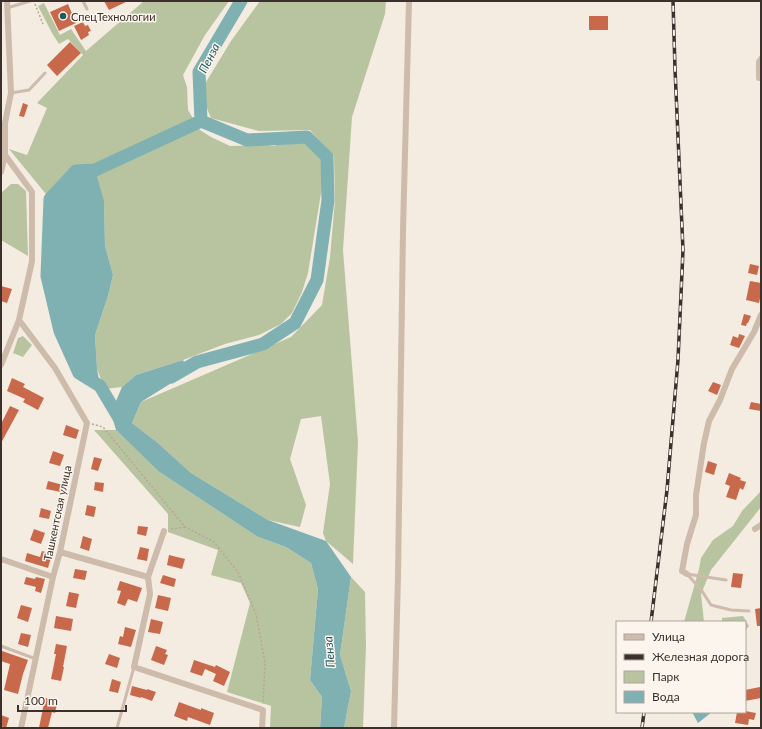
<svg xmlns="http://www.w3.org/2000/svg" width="762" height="729" viewBox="0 0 762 729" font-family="Lato,sans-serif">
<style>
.green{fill:#b8c4a0}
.water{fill:#7fb0b2}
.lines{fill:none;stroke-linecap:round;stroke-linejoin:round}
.river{stroke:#7fb0b2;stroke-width:13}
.building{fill:#c8694b}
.path{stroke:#b9a596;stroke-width:1.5;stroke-dasharray:2 2;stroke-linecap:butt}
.lane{stroke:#cdbbac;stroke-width:3}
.street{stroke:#cdbbac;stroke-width:6}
.rail-casing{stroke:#3b302b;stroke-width:3.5}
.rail{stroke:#fbf5ee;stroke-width:2;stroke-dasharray:6;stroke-linecap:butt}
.poi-dot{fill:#1f5a5e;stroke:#fbf5ee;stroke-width:1.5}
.labels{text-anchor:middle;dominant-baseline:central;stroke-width:3;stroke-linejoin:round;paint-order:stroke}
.poi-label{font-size:11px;fill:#3b302b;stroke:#fbf5ee;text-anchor:start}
.street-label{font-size:11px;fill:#3b302b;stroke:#fbf5ee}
.water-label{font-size:12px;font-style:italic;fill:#1f5a5e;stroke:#fbf5ee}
</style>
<rect width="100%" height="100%" fill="#f4ebe1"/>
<path class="green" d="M144,1H229L205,35L183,75L187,87L188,110L200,130L211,137L230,146L267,145L274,146L286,141L306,142L317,153L324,165L322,187L308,273L302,292L292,313L281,324L259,335L225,344L183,360L136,375L122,387L105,389L97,369L95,335L108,296L113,275L105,246L104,201L76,171L50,199L9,149L27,155L47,108L37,103L83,55L68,39L59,44L52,33L38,6L44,3L60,35L71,29L86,51Z
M260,1H386L385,14L352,117L343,250L358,442L353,564L326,541L323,533L330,484L321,416L301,419L290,459L306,505L300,527L268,520L191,473L158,443L132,423L141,402L291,337L322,305L330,257L335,200L334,156L310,130L259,131L211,118L200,92L231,41Z
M11,184H18L26,191L28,256L1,240V193Z
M23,336L32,345L23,357L13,353L18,338Z
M94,430H116L158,471L258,537L286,547L311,563L318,589L310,680L322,697L320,728H270L271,706L227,692L250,603L241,583L211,575L218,550L168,532V514Z
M761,491V507L711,570L701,594L704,622H684L699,569L701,558L713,540L733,526L742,511Z
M351,577L365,592L366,646L363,728H344L351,691L340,655Z
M743,616L749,626L745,631V622H722V618Z"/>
<path class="water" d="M95,170L104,201L105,246L113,275L108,296L95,335L97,369L100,386L79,373L60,331L47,276L50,199L76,171Z
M183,360L189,372L141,402L132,423L158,443L191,473L268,520L326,541L351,577L340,655L351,691L344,728H320L322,697L310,680L318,589L311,563L286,547L258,537L158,471L116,430L111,413L122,387L136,375Z
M692,712H712L698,723Z"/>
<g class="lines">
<path class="river" d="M201,121L199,72L241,1
M122,423L100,386L79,373L60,331L47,276L50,199L76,171L95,170L201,121L247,140L307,137L327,157L328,200L317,280L295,323L263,344L197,362L171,377"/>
</g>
<path class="building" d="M104,1H128L109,10Z
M68,4L76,23L59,31L50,12Z
M589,16H608V30H589Z
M83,22L85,26L88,25L91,31L88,32L89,35L81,40L74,26Z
M70,42L81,53L57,76L47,65Z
M23,103L28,105L24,117L19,116Z
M750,264L759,266L757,275L748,273Z
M750,281L761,283V294L759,303L746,300Z
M1,286L12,289L7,303L1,301Z
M744,314L751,316L748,323H747L746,326L741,325Z
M739,334L745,336L739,348L730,345L733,336L738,338Z
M12,378L25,384L23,387L44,398L38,410L23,402L25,399L7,391Z
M713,382L721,385L717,395L708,391Z
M751,402L761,404V411L749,409Z
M10,406L19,410L1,443V424Z
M66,425L79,430L76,439L63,435Z
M53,451L64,455L60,466L49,463Z
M94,457L102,459L98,471L91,469Z
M708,461L717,464L714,475L705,472Z
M729,473L741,478L740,480L746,482L743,490L740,488L736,500L726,497L730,486L725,484Z
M48,481L63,485L61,492L46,489Z
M95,482L104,483L103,492L94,490Z
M87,505L96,507L94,517L85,515Z
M41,508L51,511L49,519L39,517Z
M138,526L148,527L146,536L137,534Z
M34,529L45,533L41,544L30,540Z
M83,536L92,539L89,551L80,548Z
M140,547L149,549L147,561L137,559Z
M42,551L52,554L48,568L25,561L27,553L40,557Z
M169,555L185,559L182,569L167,565Z
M75,569L87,571L85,580L73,578Z
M733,573L743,574L741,588L731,587Z
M163,575L176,579L174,587L160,583Z
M26,577L35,579L36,577L45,579L41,593L35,591L36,587L24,584Z
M120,581L142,588L137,602L128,599L125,606L117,603L121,591L117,590Z
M69,592L79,594L76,608L66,606Z
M158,595L171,598L168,611L155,608Z
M21,605L32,608L28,622L17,618Z
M761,608V626H757L755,609Z
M56,616L73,619L71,631L54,628Z
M151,619L163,622L160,634L148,632Z
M125,627L136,630L131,647L118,644L120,636L123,637Z
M21,633L31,635L28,647L18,644Z
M56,644L67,646L63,667H64L61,681L51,679L56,654H54Z
M156,646L167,650L165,654L168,655L164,665L151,660Z
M2,651L28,660L23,674L18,694L4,690L10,664L1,661V654Z
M109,654L120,658L117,668L105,664Z
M194,660L215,667L216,665L230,672L224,686L213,681L216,674L205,669L202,676L190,672Z
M112,679L121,682L118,693L109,691Z
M132,686L147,690V689L156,692L152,701L141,697V698L130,695Z
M760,687L761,698L745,701V690Z
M45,698L58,700L55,713L52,712L48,728H39Z
M179,702L201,710V708L214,713L210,725L188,717L187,721L174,716Z
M745,711L756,713L754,720L749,719L748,725L735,723L737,712H745Z
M1,715L9,718L6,728L1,726Z"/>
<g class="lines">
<path class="path" d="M35,4L43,24
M92,424L103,427L185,527L214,542L238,572L256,614L265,663L263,704
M171,529L185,527"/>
<path class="lane" d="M83,1L87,9
M7,8L30,1
M11,93L29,90L45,73
M687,574L702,591L711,605L731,610L749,611
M687,574L726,580
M1,646L36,659
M117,728L134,667"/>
<path class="street" d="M759,78V62L761,59
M1,172L5,155V123L11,93L7,1
M19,320L55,368L87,423L60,552L53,577L21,728
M1,365L19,320L32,261V192L5,155
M755,529L761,525
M60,552L148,577L150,594L134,667L263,710L262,728
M1,559L53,577
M687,574L682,571L687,544L696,515V495L704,443L709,421L720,400L732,369L754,332L761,315
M148,577L164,531
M394,728L398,576L403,230L409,1"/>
<g class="rail-casing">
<path id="rail" d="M651,622L667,490L678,360L683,250L675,69L673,1
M642,728L644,712"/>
</g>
<use href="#rail" class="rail"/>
</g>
<circle class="poi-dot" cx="63" cy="16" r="4"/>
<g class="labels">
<g class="poi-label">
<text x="71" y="16">СпецТехнологии</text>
</g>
<g class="street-label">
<text transform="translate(57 513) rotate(-78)">Ташкентская улица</text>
</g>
<g class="water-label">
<text transform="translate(209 58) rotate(-63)">Пенза</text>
<text transform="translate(329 652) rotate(-95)">Пенза</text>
</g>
</g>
<rect width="762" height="729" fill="none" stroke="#3b302b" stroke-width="4"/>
<rect x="616" y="621" width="130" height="92" fill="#fbf5ee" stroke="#aea6a0"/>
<rect x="624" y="634" width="20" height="6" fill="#cdbbac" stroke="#aea6a0"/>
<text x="652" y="641" font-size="12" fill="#3b302b">Улица</text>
<rect x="624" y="654" width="20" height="6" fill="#3b302b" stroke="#aea6a0"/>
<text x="652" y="661" font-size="12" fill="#3b302b">Железная дорога</text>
<rect x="624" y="671" width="20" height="12" fill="#b8c4a0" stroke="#aea6a0"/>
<text x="652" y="681" font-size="12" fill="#3b302b">Парк</text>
<rect x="624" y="691" width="20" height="12" fill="#7fb0b2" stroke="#aea6a0"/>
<text x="652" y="701" font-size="12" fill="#3b302b">Вода</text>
<path d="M18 705v6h108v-6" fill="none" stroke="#3b302b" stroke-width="2"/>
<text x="24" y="705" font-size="12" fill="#3b302b" stroke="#fbf5ee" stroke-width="3" paint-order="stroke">100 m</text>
</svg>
